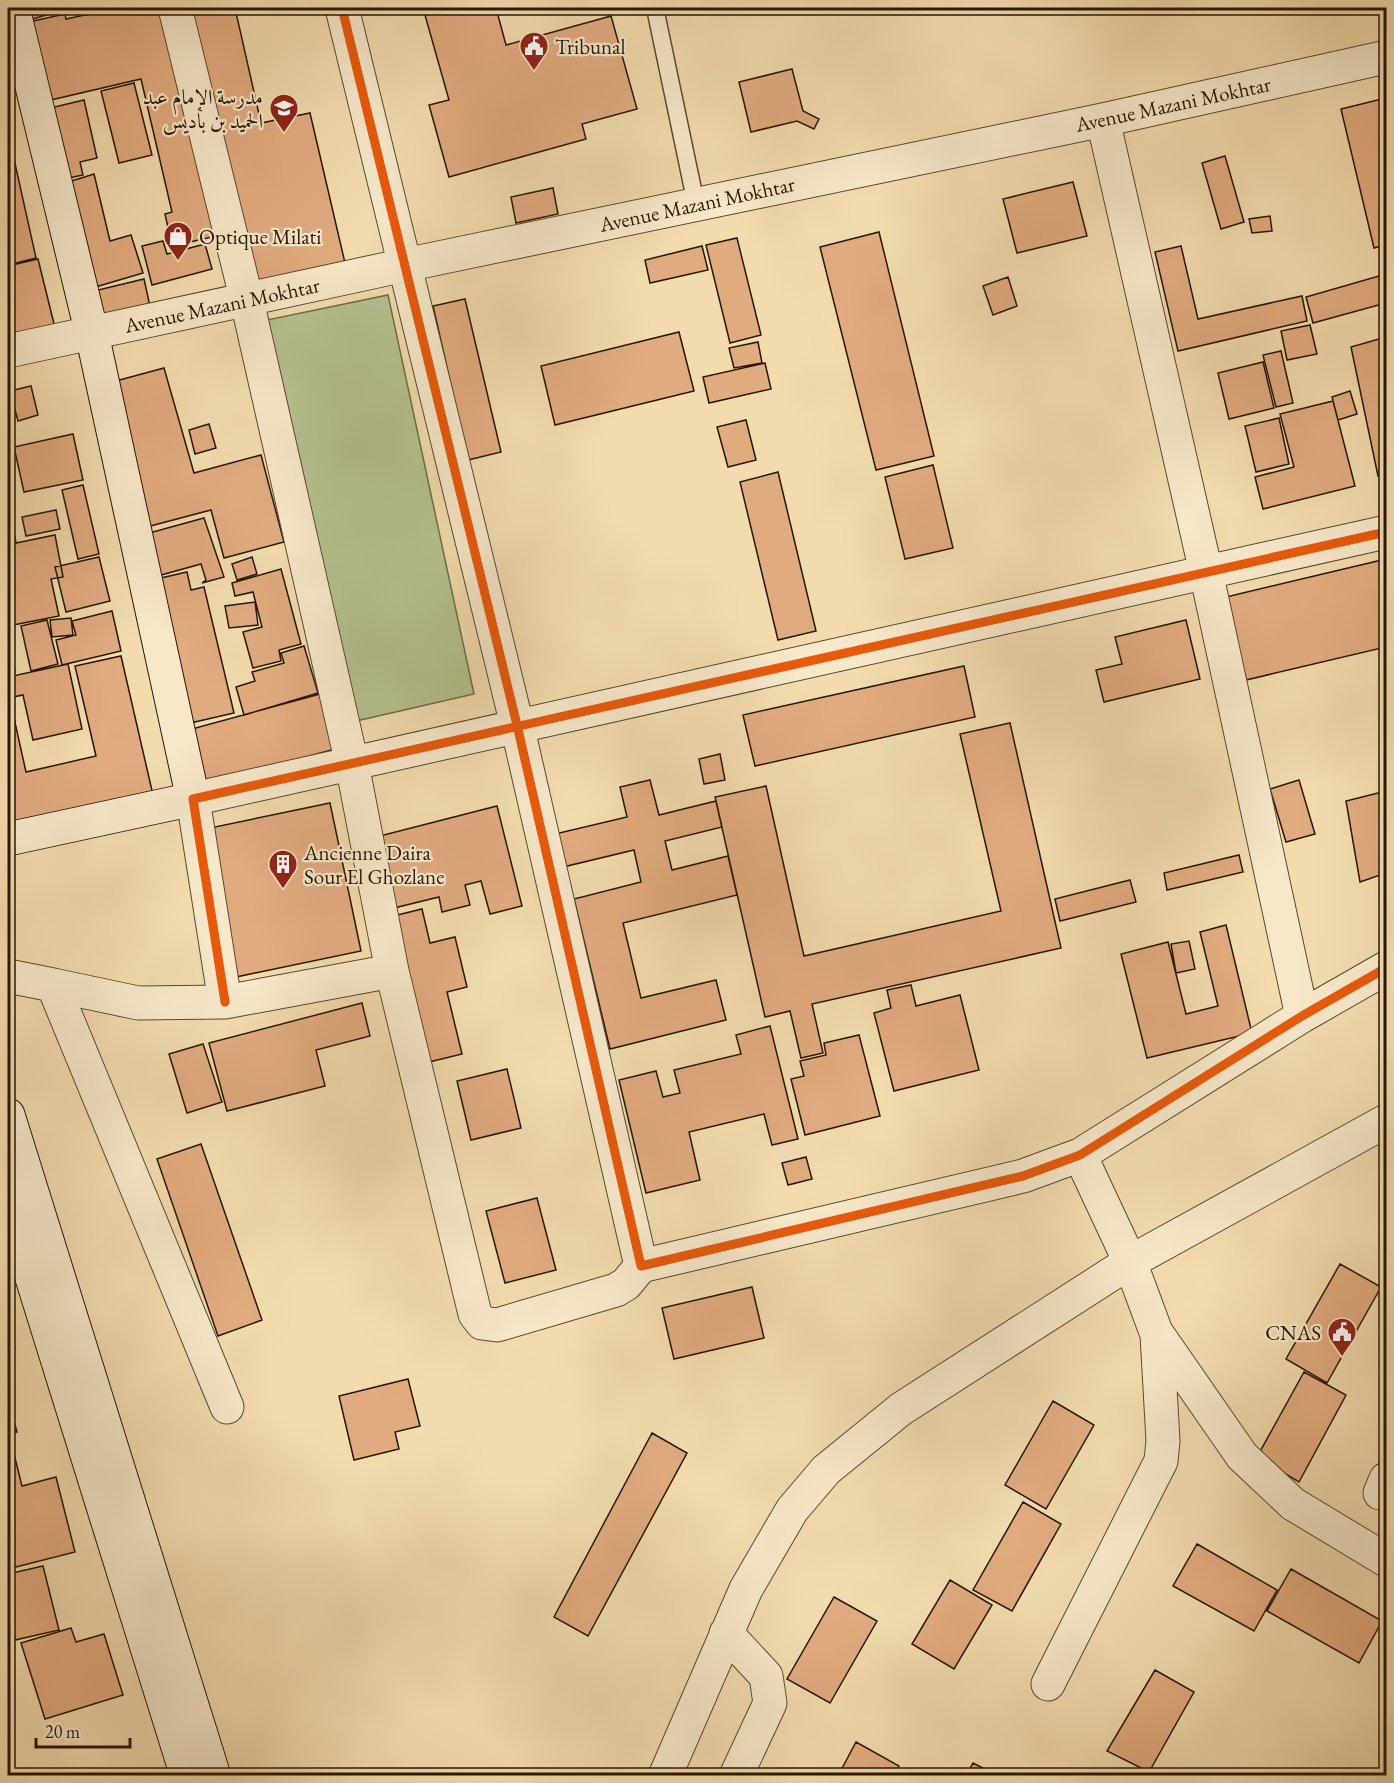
<svg xmlns="http://www.w3.org/2000/svg" width="1394" height="1783" viewBox="0 0 1394 1783" font-family="'EB Garamond',Amiri,serif">
<style>
.green{fill:#b4c28f;stroke:#6d6c49;stroke-width:1.5}
.building{fill:#e1ab80;stroke:#261603;stroke-width:1.5}
.lines{fill:none;stroke-linecap:round;stroke-linejoin:round}
.service-casing{stroke:#59482e;stroke-width:19}
.minor-casing{stroke:#59482e;stroke-width:35}
.secondary-casing{stroke:#261603;stroke-width:35}
.service{stroke:#f7e8ca;stroke-width:16}
.minor{stroke:#f7e8ca;stroke-width:33}
.secondary{stroke:#f7e8ca;stroke-width:33}
.cycleway-casing{stroke:#f7e8ca;stroke-width:13}
.cycleway{stroke:#e8590c;stroke-width:9}
.labels{text-anchor:middle;dominant-baseline:central;stroke-width:4.5;stroke-linejoin:round;paint-order:stroke}
.poi-label{font-size:21px;fill:#261603;stroke:#f7e8ca;text-anchor:start}
.street-label{font-size:21px;fill:#261603;stroke:#f7e8ca}
</style>
<rect width="100%" height="100%" fill="#f2dcae"/>
<filter id="stains"><feTurbulence type="fractalNoise" baseFrequency=".00333" numOctaves="4"/><feColorMatrix values="0 0 0 0 .2 0 0 0 0 .09 0 0 0 0 .02 0 0 0 .5 -.17"/></filter>
<radialGradient id="worn" r=".72"><stop offset=".6" stop-color="#630" stop-opacity="0"/><stop offset="1" stop-color="#630" stop-opacity=".3"/></radialGradient>
<path class="green" d="M388,295L474,694L356,721L267,320Z"/>
<path class="building" d="M25,8H48L50,14L29,20Z
M117,8H168L221,235L172,246L165,214L172,212L141,79L42,102L24,23L65,14L66,19Z
M188,8H235L261,123L310,113L345,263L251,293Z
M423,8H496L506,45L611,16L637,109L582,124L586,139L449,177L429,105L449,100Z
M792,69L803,111L819,119L814,129L797,121L751,132L739,82Z
M134,83L152,155L119,163L101,91Z
M1386,98V245L1374,248L1341,109Z
M84,100L97,158L80,162L83,175L59,180L42,110Z
M8,132L36,258L8,265Z
M1225,156L1244,222L1221,229L1202,163Z
M94,174L110,241L131,235L143,273L92,288L62,184Z
M1073,182L1087,236L1017,253L1003,199Z
M553,188L558,214L516,223L511,197Z
M1270,216L1272,231L1252,233L1249,219Z
M879,232L934,456L876,470L820,247Z
M737,238L761,335L730,343L706,245Z
M163,241L167,254L205,244L212,269L152,285L142,246Z
M702,246L708,270L650,283L645,260Z
M1181,246L1198,319L1302,296L1307,321L1178,351L1155,252Z
M38,259L58,340L8,352V266Z
M1386,274V303L1313,323L1306,297Z
M1008,277L1017,306L993,315L983,286Z
M144,279L151,311L96,323L90,292Z
M465,299L501,452L468,460L433,306Z
M1310,325L1317,354L1287,360L1281,331Z
M679,332L694,391L555,425L541,366Z
M1386,337V473L1378,476L1351,347Z
M758,342L762,363L734,368L729,348Z
M1281,351L1293,403L1276,407L1263,355Z
M1263,362L1274,408L1229,419L1218,373Z
M765,363L771,389L709,403L703,377Z
M164,368L194,473L261,455L284,542L224,558L211,510L139,529L101,385Z
M31,386L38,415L18,421L10,391Z
M1350,391L1357,414L1338,420L1332,397Z
M1333,401L1355,486L1263,509L1255,477L1294,467L1280,414Z
M1279,418L1289,464L1256,472L1245,426Z
M746,420L756,460L728,467L717,427Z
M209,424L216,448L195,454L189,430Z
M73,434L83,480L24,492L14,447Z
M933,465L953,548L905,559L885,477Z
M778,472L816,631L778,640L740,482Z
M83,485L99,554L78,559L62,490Z
M8,498L16,543L55,535L63,577L51,579L59,616L8,626Z
M56,510L60,529L26,536L22,517Z
M204,518L224,577L202,583L206,580L201,564L154,577L142,535Z
M99,557L110,601L66,612L55,567Z
M252,557L257,574L237,580L232,564Z
M1386,559V647L1246,680L1226,597Z
M281,569L301,644L279,650L281,661L253,668L243,632L262,627L253,592L235,596L232,583Z
M187,572L191,590L204,587L234,713L186,724L152,580Z
M255,602L258,625L229,628L225,606Z
M112,611L121,651L62,665L56,640L76,635L72,621Z
M71,618L73,635L52,637L50,620Z
M47,620L58,664L31,671L21,626Z
M1186,620L1200,679L1104,702L1096,670L1122,664L1115,637Z
M8,632L15,672L8,673Z
M304,646L318,693L244,715L236,687L255,681L252,672L284,663L281,653Z
M121,656L153,795L8,828V710L12,709L26,772L96,756L75,666Z
M68,664L82,729L33,740L23,695L8,698V677Z
M964,666L975,717L755,766L743,715Z
M320,694L335,749L259,770L198,797L181,732Z
M1010,723L1061,948L812,1004L823,1053L801,1058L790,1011L765,1017L715,797L766,786L804,956L1001,911L960,734Z
M720,754L725,780L704,784L699,759Z
M650,780L659,815L716,801L722,827L665,841L672,870L728,856L737,895L623,923L641,998L716,980L726,1020L610,1049L574,899L641,882L634,850L563,867L555,834L627,817L620,787Z
M1299,780L1315,834L1286,842L1270,789Z
M1386,791V873L1360,882L1346,801Z
M330,803L361,951L236,977L205,829Z
M497,806L522,906L490,914L481,881L465,885L470,905L442,912L439,897L390,909L372,838Z
M1239,855L1243,872L1167,890L1164,873Z
M1130,880L1136,902L1060,921L1055,899Z
M422,909L430,943L455,937L467,987L447,992L462,1054L425,1063L389,917Z
M1226,925L1252,1033L1147,1058L1121,954L1168,942L1186,1014L1218,1006L1200,932Z
M1189,941L1195,969L1176,973L1171,944Z
M911,985L916,1006L960,995L979,1070L894,1091L874,1013L891,1008L887,990Z
M362,1003L370,1036L316,1050L325,1086L227,1111L209,1043Z
M770,1026L798,1139L772,1145L764,1114L689,1132L700,1180L646,1193L619,1080L656,1071L663,1097L680,1093L674,1070L741,1054L736,1035Z
M859,1035L880,1116L805,1135L791,1079L804,1076L800,1061L826,1055L824,1043Z
M203,1044L222,1102L187,1113L169,1054Z
M507,1069L521,1128L471,1140L457,1081Z
M201,1144L262,1320L218,1336L157,1159Z
M806,1157L812,1179L788,1185L782,1163Z
M537,1198L556,1270L505,1283L486,1211Z
M1340,1264L1381,1287L1327,1383L1286,1359Z
M752,1287L764,1338L674,1359L662,1308Z
M8,1322L15,1347L8,1349Z
M1304,1372L1346,1395L1299,1482L1257,1457Z
M408,1379L420,1426L395,1432L399,1449L354,1460L339,1396Z
M1053,1401L1094,1425L1046,1509L1005,1485Z
M12,1414L17,1432L9,1434L22,1486L56,1477L75,1552L8,1569V1415Z
M652,1433L687,1453L588,1636L554,1617Z
M1023,1502L1061,1524L1012,1611L973,1590Z
M1197,1544L1277,1590L1254,1631L1173,1586Z
M43,1566L59,1630L15,1640L8,1608V1574Z
M1291,1569L1382,1621L1359,1663L1267,1611Z
M950,1580L992,1605L954,1669L912,1644Z
M834,1597L877,1621L830,1703L787,1679Z
M71,1628L76,1642L104,1634L123,1695L45,1719L21,1643Z
M1155,1670L1194,1692L1149,1772L1107,1751Z
M856,1742L899,1766L894,1776H838Z
M973,1763L998,1776H966Z"/>
<g class="lines">
<g class="service-casing">
<path id="service" d="M655,8L696,204"/>
</g>
<g class="minor-casing">
<path id="minor" d="M175,8L247,301L352,764L392,971L475,1314L482,1323L497,1325L616,1290L626,1284L641,1266
M342,8L517,725L641,1266L1023,1176L1080,1155L1302,1016L1386,968
M1103,120L1206,572L1302,1016
M8,351L405,265L1103,120L1386,57
M8,976L53,985L227,1407
M53,985L138,1003L225,1002L392,971
M225,1002L193,799L1386,532
M1080,1155L1130,1262L1156,1332L1242,1456L1293,1504L1386,1560
M1380,1493L1386,1479
M726,1633L766,1676L770,1703L736,1776
M1048,1684L1161,1461L1163,1441L1157,1335
M665,1776L746,1589L792,1510L826,1470L901,1409L1130,1262L1386,1121"/>
</g>
<g class="secondary-casing">
<path id="secondary" d="M8,839L193,799L92,334L13,8
M8,1115L214,1776
M8,1201L187,1776"/>
</g>
<use href="#service" class="service"/>
<use href="#minor" class="minor"/>
<use href="#secondary" class="secondary"/>
<g class="cycleway-casing">
<path id="cycleway" d="M342,8L517,725L641,1266L1023,1176L1080,1155L1302,1016L1386,968
M225,1002L193,799L1386,532"/>
</g>
<use href="#cycleway" class="cycleway"/>
</g>
<defs>
<g id="civic-pin" transform="scale(1.5)"><path d="M0 17L-7.5 6A9.5 9.5 0 1 1 7.5 6Z" fill="#8f2418" stroke="#f7e8ca"/><path d="M-.6-6.5H3V-4.5H.6V-3L4-1V1h2V6H-6V1h2V-1L-.6-3ZM-1.2 2.5V6h2.4V2.5Z" fill="#fff"/></g>
<g id="school-pin" transform="scale(1.5)"><path d="M0 17L-7.5 6A9.5 9.5 0 1 1 7.5 6Z" fill="#8f2418" stroke="#f7e8ca"/><path d="M0-5L7-2L0 1L-7-2ZM-4 1L0 2.5L4 1V4Q0 6-4 4Z" fill="#fff"/></g>
<g id="shop-pin" transform="scale(1.5)"><path d="M0 17L-7.5 6A9.5 9.5 0 1 1 7.5 6Z" fill="#8f2418" stroke="#f7e8ca"/><path d="M-5-2.5h2.3a2.7 3.5 0 0 1 5.4 0H5L5.5 6h-11ZM-1.5-2.5h3a1.5 2.3 0 0 0-3 0Z" fill="#fff"/></g>
<g id="building-pin" transform="scale(1.5)"><path d="M0 17L-7.5 6A9.5 9.5 0 1 1 7.5 6Z" fill="#8f2418" stroke="#f7e8ca"/><path d="M-4-6H4V6H1V3H-1V6H-4ZM-2.5-4.3h1.7v1.8h-1.7ZM.8-4.3h1.7v1.8H.8ZM-2.5-1h1.7V.8h-1.7ZM.8-1h1.7V.8H.8Z" fill="#fff"/></g>
</defs>
<g fill-rule="evenodd">
<use href="#civic-pin" x="534" y="46"/>
<use href="#school-pin" x="284" y="108"/>
<use href="#shop-pin" x="178" y="236"/>
<use href="#building-pin" x="283" y="864"/>
<use href="#civic-pin" x="1342" y="1332"/>
</g>
<g class="labels">
<g class="poi-label">
<text x="555" y="46">Tribunal</text>
<text x="263" y="96" text-anchor="end">مدرسة الإمام عبد<tspan x="263" dy="24">الحميد بن باديس</tspan></text>
<text x="199" y="236">Optique Milati</text>
<text x="304" y="852">Ancienne Daira<tspan x="304" dy="24">Sour El Ghozlane</tspan></text>
<text x="1321" y="1332" text-anchor="end">CNAS</text>
</g>
<g class="street-label">
<text transform="translate(1173 104) rotate(-12)">Avenue Mazani Mokhtar</text>
<text transform="translate(697 204) rotate(-12)">Avenue Mazani Mokhtar</text>
<text transform="translate(222 305) rotate(-12)">Avenue Mazani Mokhtar</text>
</g>
</g>
<rect width="1394" height="1783" fill="none" stroke="#f2dcae" stroke-width="30"/>
<rect x="9" y="9" width="1376" height="1765" fill="none" stroke="#261603" stroke-width="3"/>
<rect x="15" y="15" width="1364" height="1753" fill="none" stroke="#261603" stroke-width="1.5"/>
<path d="M36 1738v9h94v-9" fill="none" stroke="#261603" stroke-width="3"/>
<text x="45" y="1738" font-size="18" fill="#261603" stroke="#f7e8ca" stroke-width="4.5" paint-order="stroke">20 m</text>
<rect width="100%" height="100%" filter="url(#stains)"/>
<rect width="100%" height="100%" fill="url(#worn)"/>
</svg>
